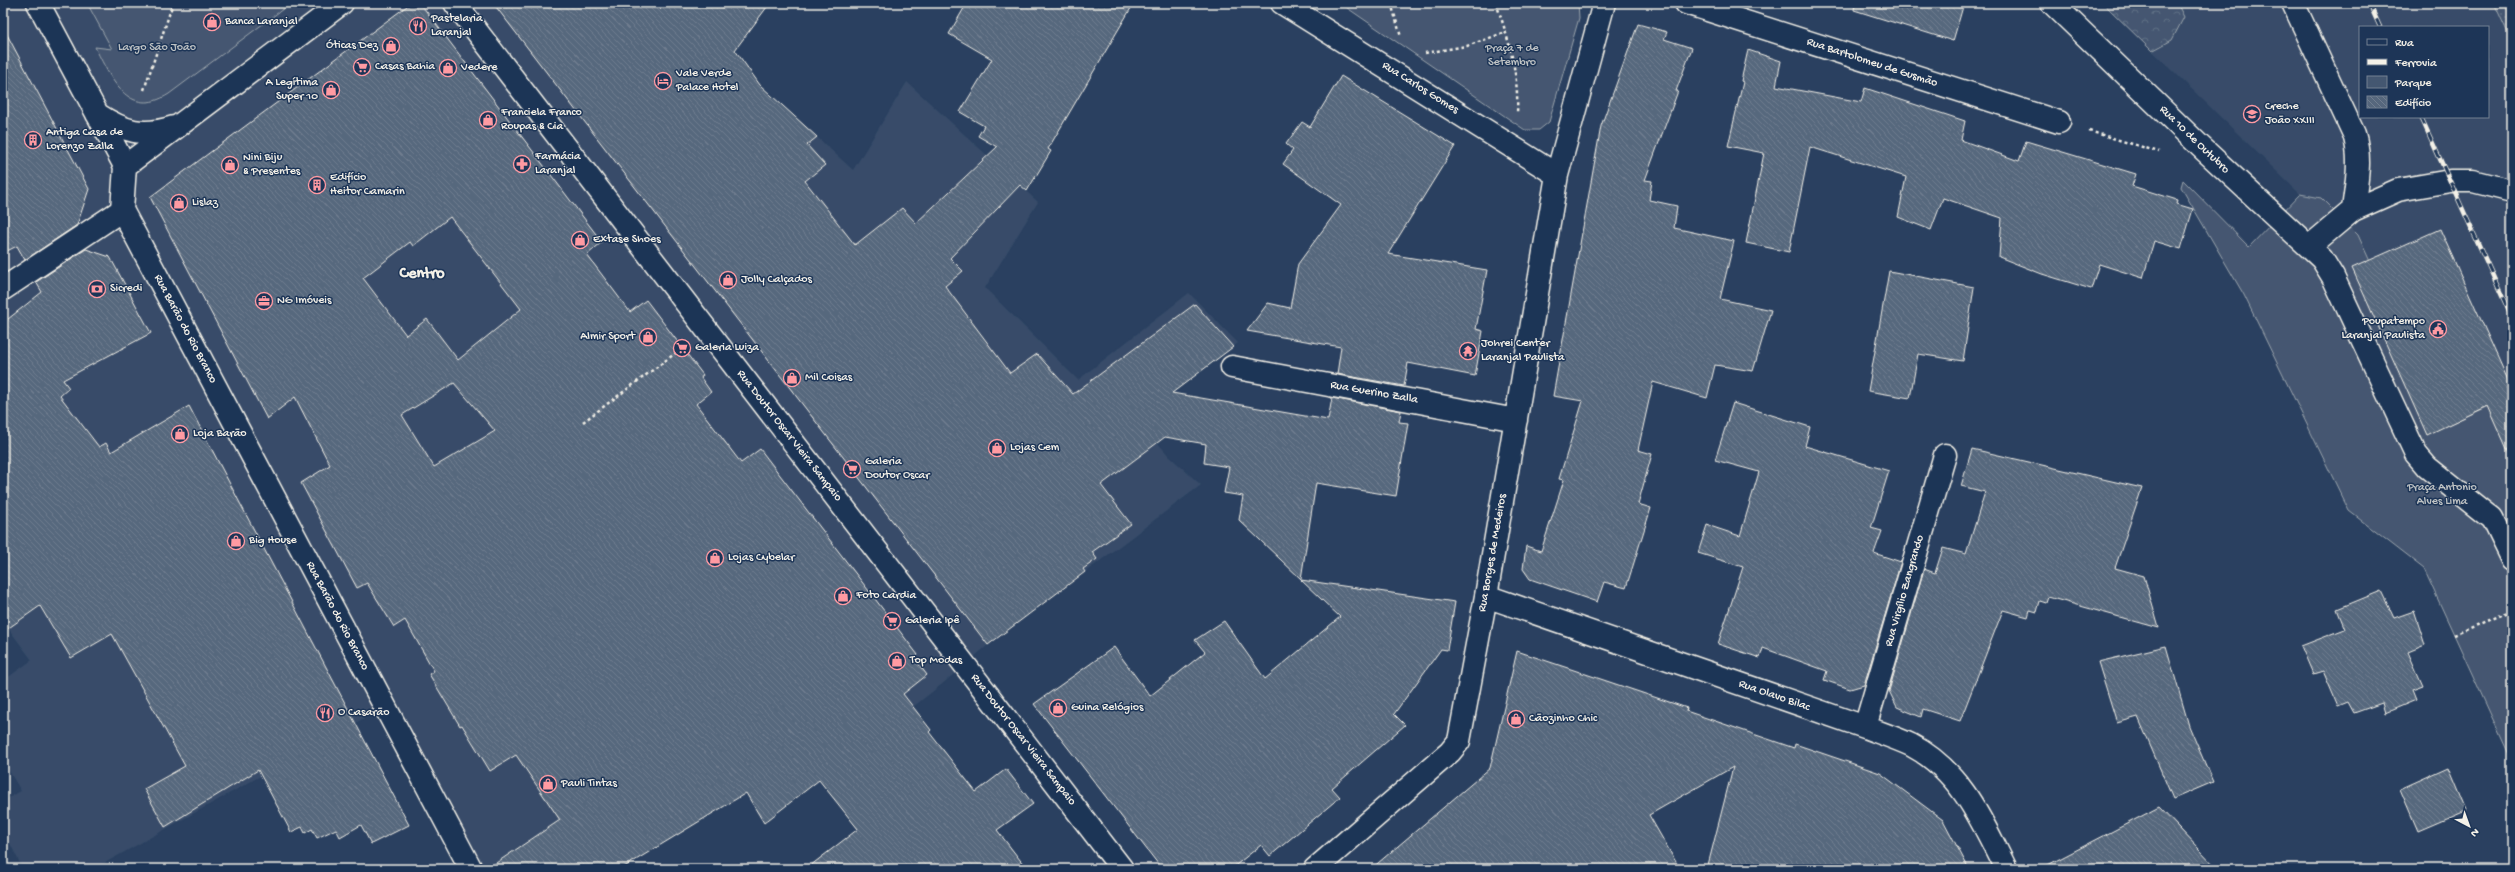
<svg xmlns="http://www.w3.org/2000/svg" width="2515" height="872" viewBox="0 0 2515 872" font-family="'Gochi Hand',sans-serif">
<style>
.built{fill:#374c69;fill-rule:evenodd}
.grass{fill:url(#grass-dots);stroke:#9ca4ac}
.forest{fill:url(#forest-crowns);stroke:#9ca4ac}
.green{fill:#445771;stroke:#9ca4ac}
.building{fill:url(#building-back-hatch);stroke:#f4f1e8;fill-rule:evenodd}
.lines{fill:none;stroke-linecap:round;stroke-linejoin:round}
.minor-casing{stroke:#f4f1e8;stroke-width:25}
.major-casing{stroke:#f4f1e8;stroke-width:25}
.path{stroke:#f4f1e8;stroke-width:2.5;stroke-dasharray:3 3;stroke-linecap:butt}
.minor{stroke:#1d3557;stroke-width:22}
.major{stroke:#1d3557;stroke-width:22}
.rail-casing{stroke:#f4f1e8;stroke-width:4.5}
.rail{stroke:#1d3557;stroke-width:3;stroke-dasharray:9;stroke-linecap:butt}
.labels{text-anchor:middle;dominant-baseline:central;stroke-width:3;stroke-linejoin:round;paint-order:stroke}
.poi-label{font-size:12px;fill:#f4f1e8;stroke:#1d3557;text-anchor:start}
.park-label{font-size:12px;fill:#bfc3c4;stroke:#1d3557}
.street-label{font-size:12px;fill:#f4f1e8;stroke:#1d3557}
.district-label{font-size:16px;font-weight:bold;fill:#f4f1e8;stroke:#1d3557}
</style>
<defs>
<pattern id="grass-dots" width="8" height="8" patternUnits="userSpaceOnUse"><rect width="8" height="8" fill="#445771"/><path d="M2 2h.1M6 6h.1" fill="none" stroke="#607085" stroke-width="1.8" stroke-linecap="round"/></pattern>
<pattern id="forest-crowns" width="20" height="18" patternUnits="userSpaceOnUse"><rect width="20" height="18" fill="#445771"/><path d="M2 6a3 3 0 1 1 6 0M12 15a3 3 0 1 1 6 0" fill="none" stroke="#607085"/></pattern>
<pattern id="building-back-hatch" width="6" height="6" patternUnits="userSpaceOnUse"><rect width="6" height="6" fill="#56677d"/><path d="M-1 5l2 2M0 0l6 6M5-1l2 2" fill="none" stroke="#6f7d8f"/></pattern>
</defs>
<rect width="100%" height="100%" fill="#2a4060"/>
<filter id="ink" filterUnits="userSpaceOnUse"><feTurbulence type="fractalNoise" baseFrequency=".025" numOctaves="2"/><feDisplacementMap in="SourceGraphic" scale="8" xChannelSelector="R" yChannelSelector="G"/><feConvolveMatrix kernelMatrix="1 2 1 2 8 2 1 2 1" color-interpolation-filters="sRGB"/></filter>
<g filter="url(#ink)">
<path class="built" d="M3,3H770L735,50L760,85L853,170L907,82L1038,202L985,288L1078,380L1189,293L1238,343L1138,420L1169,456L1201,485L988,645L941,685L764,823L718,744L664,750L486,869H469L384,707L94,869H23L3,830V801L21,791L3,761V681L32,660L8,628L3,632Z
M2103,3H2494L2512,42V409L2444,426L2321,198L2300,194ZM2360,27H2488V117H2360Z"/>
<path class="grass" d="M2494,3H2512V42Z"/>
<path class="forest" d="M2103,3H2177L2184,17L2172,40L2152,51Z"/>
<path class="green" d="M87,3H291L169,94C128,120 110,77 95,47L112,49Z
M1340,3H1578L1579,18L1549,122L1539,130H1525Z
M2183,180L2249,247L2300,194L2321,198L2358,235L2445,426L2507,398L2512,409V761L2424,569L2349,511L2244,295L2181,187Z"/>
<path class="building" d="M411,3H420L602,242L587,255L630,312L646,300L703,375L701,378L711,392L696,404L741,463L760,449L918,655L914,658L927,675L903,694L931,730L929,732L976,792L1006,769L1033,804L997,830L1027,869H806L858,829L819,780L764,823L746,793L621,869H487L560,820L516,755L490,771L462,725L460,726L429,674L434,671L405,620L394,627L367,583L357,588L301,483L330,465L295,397L267,419L150,197ZM450,217L521,309L458,360L427,319L406,335L363,278L410,242L413,246ZM454,383L495,431L434,467L402,415Z
M493,3H770L735,50L760,85L817,137L807,145L825,165L805,181L855,245L902,208L916,223L997,147L978,136L984,126L960,112L992,59L949,34L967,3H1134L1048,149L1051,151L1027,191L1020,185L950,258L963,271L945,286L1010,373L1037,354L1073,394L1195,304L1233,347L1172,393L1328,420L1332,398L1401,411L1399,422L1408,423L1396,496L1316,483L1301,579L1239,520L1243,496L1224,493L1229,467L1204,463L1206,444L1165,437L1101,485L1131,524L1092,552L1097,559L1083,569L1085,572L988,645Z
M1855,3H1964L1953,41L1854,10Z
M1638,24L1667,32L1664,39L1692,48L1676,91H1678L1645,180L1652,181L1649,200L1677,206L1674,228L1734,241L1720,299L1771,310L1753,371L1715,365L1707,398L1653,382L1638,450L1652,454L1638,504L1651,508L1626,588L1604,582L1597,602L1530,579L1523,569L1526,546L1541,551L1564,480L1559,479L1583,401L1553,396L1601,126Z
M3,27L89,189L77,225L25,260L17,246L3,253Z
M1748,50L1781,61L1776,86L1861,102L1865,88L1965,121L1961,140L2019,161L2026,141L2136,174L2132,186L2177,200L2176,204L2193,209L2181,249L2154,241L2143,278L2099,264L2091,289L2042,274L1999,257L2002,218L1943,198L1931,230L1898,217L1906,177L1810,147L1789,252L1746,243L1764,153L1728,146L1743,82L1741,81Z
M1341,76L1455,146L1388,254L1487,270L1476,329L1483,331L1475,376L1408,363L1404,386L1337,374L1341,347L1247,331L1268,303L1290,308L1298,264L1341,205L1283,164L1293,150L1286,144L1302,122L1310,127Z
M2440,229L2512,389V460L2488,406L2427,435L2352,268Z
M86,249L110,257L151,333L63,380L69,388L60,396L99,447L106,443L111,452L189,406L409,825L371,844L361,825L340,837L336,829L317,838L312,829L305,833L302,827L291,832L258,770L165,827L144,789L185,766L112,634L71,658L40,606L3,632V323L42,292L36,282Z
M1889,271L1974,287L1963,361L1918,354L1910,398L1868,391Z
M1733,403L1810,427L1805,446L1889,471L1871,528L1882,531L1874,553L1901,562L1864,685L1850,689L1824,680L1827,671L1763,648L1760,658L1718,644L1743,567L1698,553L1707,525L1740,536L1759,472L1715,460Z
M1972,449L2142,488L2115,568L2144,576L2159,628L2048,597L2046,603L2040,601L2037,612L2030,610L2028,617L2003,610L1960,721L1923,709L1921,717L1897,707L1889,691L1924,569L1935,573L1943,548L1966,554L1985,492L1961,486Z
M1301,580L1455,602L1447,650L1441,649L1394,714L1405,725L1332,788L1340,797L1270,856L1261,845L1231,869H1162L1034,704L1114,647L1150,696L1205,652L1195,640L1224,621L1265,679L1340,617Z
M2381,591L2394,618L2414,611L2425,645L2408,652L2423,686L2412,690L2416,700L2385,713L2382,703L2354,713L2348,702L2338,706L2323,671L2313,674L2301,646L2345,629L2337,609Z
M2166,646L2189,726L2213,782L2173,799L2138,717L2117,723L2098,662Z
M1517,651L1687,708L1686,711L1794,748L1795,744L1880,773L1943,820L1969,869H1707L1733,767L1649,815L1680,869H1371L1490,768Z
M2449,767L2467,810L2418,831L2400,789Z
M2159,807L2218,869H2040L2115,830Z"/>
<g class="lines">
<g class="minor-casing">
<path id="minor" d="M1282,3L1557,175
M1686,3L2059,122
M2052,3L2200,146L2322,259L2333,277L2416,454L2427,467L2492,519L2512,560
M2293,3L2354,134C2362,160 2356,184 2353,210
M2310,246L2353,210L2398,190L2450,181H2473L2512,191
M3,289L122,210
M1232,367L1516,420
M1486,596L1865,727C1880,733 1896,738 1911,745C1961,771 1982,821 2006,869
M1865,727L1945,455
M1315,869L1450,752L1459,741L1486,596L1557,175L1604,3"/>
</g>
<g class="major-casing">
<path id="major" d="M38,3L125,166
M455,3L1122,869
M97,114C125,132 142,137 174,127
M125,166L122,210L471,869
M125,166L342,3"/>
</g>
<path class="path" d="M1391,3L1401,37
M1496,3C1509,40 1519,74 1517,114
M1425,53L1467,46L1506,32
M144,90L173,3
M2089,131L2159,152
M583,422L681,349
M2454,635L2512,610"/>
<use href="#minor" class="minor"/>
<use href="#major" class="major"/>
<g class="rail-casing">
<path id="rail" d="M2369,3L2380,27
M2421,117L2512,318"/>
</g>
<use href="#rail" class="rail"/>
</g>
</g>
<defs>
<g id="shop-ring" transform="scale(0.9)"><circle r="9.5" fill="#1d3557" stroke="#ff9aa2" stroke-width="1.5"/><path d="M-5-2.5h2.3a2.7 3.5 0 0 1 5.4 0H5L5.5 6h-11ZM-1.5-2.5h3a1.5 2.3 0 0 0-3 0Z" fill="#ff9aa2"/></g>
<g id="restaurant-ring" transform="scale(0.9)"><circle r="9.5" fill="#1d3557" stroke="#ff9aa2" stroke-width="1.5"/><path d="M-5-6h1v4h1v-4h1v4h1v-4h1v5L-1.5 .5V6h-2V.5L-5-1ZM5-6V6H3V1.5H1.5Q1.5-4 5-6Z" fill="#ff9aa2"/></g>
<g id="supermarket-ring" transform="scale(0.9)"><circle r="9.5" fill="#1d3557" stroke="#ff9aa2" stroke-width="1.5"/><path d="M-6-5.5h2.5l.6 2H6L4.5 2H-2.5L-4.4-4H-6ZM-1.5 3.2a1.3 1.3 0 1 0 .1 0ZM3 3.2a1.3 1.3 0 1 0 .1 0Z" fill="#ff9aa2"/></g>
<g id="hotel-ring" transform="scale(0.9)"><circle r="9.5" fill="#1d3557" stroke="#ff9aa2" stroke-width="1.5"/><path d="M-6-4.5h1.5V1H6V5H4.5V3h-9V5H-6ZM-4 0a1.8 1.8 0 1 1 3.6 0ZM.5 0V-2.5h3Q6-2.5 6 0Z" fill="#ff9aa2"/></g>
<g id="school-ring" transform="scale(0.9)"><circle r="9.5" fill="#1d3557" stroke="#ff9aa2" stroke-width="1.5"/><path d="M0-5L7-2L0 1L-7-2ZM-4 1L0 2.5L4 1V4Q0 6-4 4Z" fill="#ff9aa2"/></g>
<g id="building-ring" transform="scale(0.9)"><circle r="9.5" fill="#1d3557" stroke="#ff9aa2" stroke-width="1.5"/><path d="M-4-6H4V6H1V3H-1V6H-4ZM-2.5-4.3h1.7v1.8h-1.7ZM.8-4.3h1.7v1.8H.8ZM-2.5-1h1.7V.8h-1.7ZM.8-1h1.7V.8H.8Z" fill="#ff9aa2"/></g>
<g id="pharmacy-ring" transform="scale(0.9)"><circle r="9.5" fill="#1d3557" stroke="#ff9aa2" stroke-width="1.5"/><path d="M-2-6h4v4h4v4h-4v4h-4v-4h-4v-4h4Z" fill="#ff9aa2"/></g>
<g id="bank-ring" transform="scale(0.9)"><circle r="9.5" fill="#1d3557" stroke="#ff9aa2" stroke-width="1.5"/><path d="M-6-4H6V4H-6ZM0-2.3a2.3 2.3 0 1 0 0 4.6a2.3 2.3 0 1 0 0-4.6Z" fill="#ff9aa2"/></g>
<g id="office-ring" transform="scale(0.9)"><circle r="9.5" fill="#1d3557" stroke="#ff9aa2" stroke-width="1.5"/><path d="M-6-3h4V-5.5h4V-3h4V5H-6ZM-1-4.5V-3h2v-1.5ZM-6 0V1H6V0Z" fill="#ff9aa2"/></g>
<g id="civic-ring" transform="scale(0.9)"><circle r="9.5" fill="#1d3557" stroke="#ff9aa2" stroke-width="1.5"/><path d="M-.6-6.5H3V-4.5H.6V-3L4-1V1h2V6H-6V1h2V-1L-.6-3ZM-1.2 2.5V6h2.4V2.5Z" fill="#ff9aa2"/></g>
<g id="temple-ring" transform="scale(0.9)"><circle r="9.5" fill="#1d3557" stroke="#ff9aa2" stroke-width="1.5"/><path d="M0-6L5-2H3V0L6.5 2.5H4V6H1.5V3h-3V6H-4V2.5H-6.5L-3 0V-2H-5Z" fill="#ff9aa2"/></g>
</defs>
<g fill-rule="evenodd">
<use href="#shop-ring" x="212" y="22"/>
<use href="#restaurant-ring" x="418" y="26"/>
<use href="#shop-ring" x="391" y="46"/>
<use href="#supermarket-ring" x="362" y="67"/>
<use href="#shop-ring" x="448" y="68"/>
<use href="#hotel-ring" x="663" y="81"/>
<use href="#shop-ring" x="331" y="90"/>
<use href="#school-ring" x="2252" y="114"/>
<use href="#shop-ring" x="488" y="120"/>
<use href="#building-ring" x="33" y="140"/>
<use href="#pharmacy-ring" x="522" y="164"/>
<use href="#shop-ring" x="230" y="165"/>
<use href="#building-ring" x="317" y="185"/>
<use href="#shop-ring" x="179" y="203"/>
<use href="#shop-ring" x="580" y="240"/>
<use href="#shop-ring" x="728" y="280"/>
<use href="#bank-ring" x="97" y="289"/>
<use href="#office-ring" x="264" y="301"/>
<use href="#civic-ring" x="2438" y="329"/>
<use href="#shop-ring" x="648" y="337"/>
<use href="#supermarket-ring" x="682" y="348"/>
<use href="#temple-ring" x="1468" y="351"/>
<use href="#shop-ring" x="792" y="378"/>
<use href="#shop-ring" x="180" y="434"/>
<use href="#shop-ring" x="997" y="448"/>
<use href="#supermarket-ring" x="852" y="469"/>
<use href="#shop-ring" x="236" y="541"/>
<use href="#shop-ring" x="715" y="558"/>
<use href="#shop-ring" x="843" y="596"/>
<use href="#supermarket-ring" x="892" y="621"/>
<use href="#shop-ring" x="897" y="661"/>
<use href="#shop-ring" x="1058" y="708"/>
<use href="#restaurant-ring" x="325" y="713"/>
<use href="#shop-ring" x="1516" y="719"/>
<use href="#shop-ring" x="548" y="784"/>
</g>
<g class="labels">
<g class="poi-label">
<text x="431" y="19">Pastelaria<tspan x="431" dy="14">Laranjal</tspan></text>
<text x="225" y="22">Banca Laranjal</text>
<text x="378" y="46" text-anchor="end">Óticas Dez</text>
<text x="375" y="67">Casas Bahia</text>
<text x="461" y="68">Vedere</text>
<text x="676" y="74">Vale Verde<tspan x="676" dy="14">Palace Hotel</tspan></text>
<text x="318" y="83" text-anchor="end">A Legítima<tspan x="318" dy="14">Super 10</tspan></text>
<text x="2265" y="107">Creche<tspan x="2265" dy="14">João XXIII</tspan></text>
<text x="501" y="113">Franciela Franco<tspan x="501" dy="14">Roupas &amp; Cia</tspan></text>
<text x="46" y="133">Antiga Casa de<tspan x="46" dy="14">Lorenzo Zalla</tspan></text>
<text x="535" y="157">Farmácia<tspan x="535" dy="14">Laranjal</tspan></text>
<text x="243" y="158">Nini Biju<tspan x="243" dy="14">&amp; Presentes</tspan></text>
<text x="330" y="178">Edifício<tspan x="330" dy="14">Heitor Camarin</tspan></text>
<text x="192" y="203">Lislaz</text>
<text x="593" y="240">Extase Shoes</text>
<text x="741" y="280">Jolly Calçados</text>
<text x="110" y="289">Sicredi</text>
<text x="277" y="301">NG Imóveis</text>
<text x="2425" y="322" text-anchor="end">Poupatempo<tspan x="2425" dy="14">Laranjal Paulista</tspan></text>
<text x="635" y="337" text-anchor="end">Almir Sport</text>
<text x="1481" y="344">Johrei Center<tspan x="1481" dy="14">Laranjal Paulista</tspan></text>
<text x="695" y="348">Galeria Luiza</text>
<text x="805" y="378">Mil Coisas</text>
<text x="193" y="434">Loja Barão</text>
<text x="1010" y="448">Lojas Cem</text>
<text x="865" y="462">Galeria<tspan x="865" dy="14">Doutor Oscar</tspan></text>
<text x="249" y="541">Big House</text>
<text x="728" y="558">Lojas Cybelar</text>
<text x="856" y="596">Foto Cardia</text>
<text x="905" y="621">Galeria Ipê</text>
<text x="910" y="661">Top Modas</text>
<text x="1071" y="708">Guina Relógios</text>
<text x="338" y="713">O Casarão</text>
<text x="1529" y="719">Cãozinho Chic</text>
<text x="561" y="784">Pauli Tintas</text>
</g>
<g class="park-label">
<text x="157" y="48">Largo São João</text>
<text x="1512" y="49">Praça 7 de<tspan x="1512" dy="14">Setembro</tspan></text>
<text x="2442" y="488">Praça Antonio<tspan x="2442" dy="14">Alves Lima</tspan></text>
</g>
<g class="street-label">
<text transform="translate(1872 63) rotate(18)">Rua Bartolomeu de Gusmão</text>
<text transform="translate(1420 88) rotate(32)">Rua Carlos Gomes</text>
<text transform="translate(2194 140) rotate(44)">Rua 10 de Outubro</text>
<text transform="translate(185 329) rotate(62)">Rua Barão do Rio Branco</text>
<text transform="translate(1374 393) rotate(10)">Rua Guerino Zalla</text>
<text transform="translate(789 436) rotate(52)">Rua Doutor Oscar Vieira Sampaio</text>
<text transform="translate(1493 553) rotate(-80)">Rua Borges de Medeiros</text>
<text transform="translate(1905 591) rotate(-74)">Rua Virgílio Zangrando</text>
<text transform="translate(337 616) rotate(62)">Rua Barão do Rio Branco</text>
<text transform="translate(1774 696) rotate(19)">Rua Olavo Bilac</text>
<text transform="translate(1023 740) rotate(52)">Rua Doutor Oscar Vieira Sampaio</text>
</g>
<g class="district-label">
<text x="422" y="274">Centro</text>
</g>
</g>
<rect width="2515" height="872" fill="none" stroke="#1d3557" stroke-width="16"/>
<rect x="8" y="8" width="2499" height="856" fill="none" stroke="#f4f1e8" stroke-width="1.5" filter="url(#ink)"/>
<rect x="2359" y="26" width="130" height="92" fill="#1d3557" stroke="#738091"/>
<rect x="2367" y="39" width="20" height="6" fill="#1d3557" stroke="#738091"/>
<text x="2395" y="46" font-size="12" fill="#f4f1e8">Rua</text>
<rect x="2367" y="59" width="20" height="6" fill="#f4f1e8" stroke="#738091"/>
<text x="2395" y="66" font-size="12" fill="#f4f1e8">Ferrovia</text>
<rect x="2367" y="76" width="20" height="12" fill="#445771" stroke="#738091"/>
<text x="2395" y="86" font-size="12" fill="#f4f1e8">Parque</text>
<rect x="2367" y="96" width="20" height="12" fill="url(#building-back-hatch)" stroke="#738091"/>
<text x="2395" y="106" font-size="12" fill="#f4f1e8">Edifício</text>
<g transform="translate(2469 826) rotate(139)" stroke="#1d3557" stroke-width="3" paint-order="stroke">
<path d="M0-3L7 15L0 10L-7 15Z" fill="#f4f1e8"/>
<text y="-6" font-size="11" font-weight="bold" text-anchor="middle" fill="#f4f1e8">N</text>
</g>
</svg>
